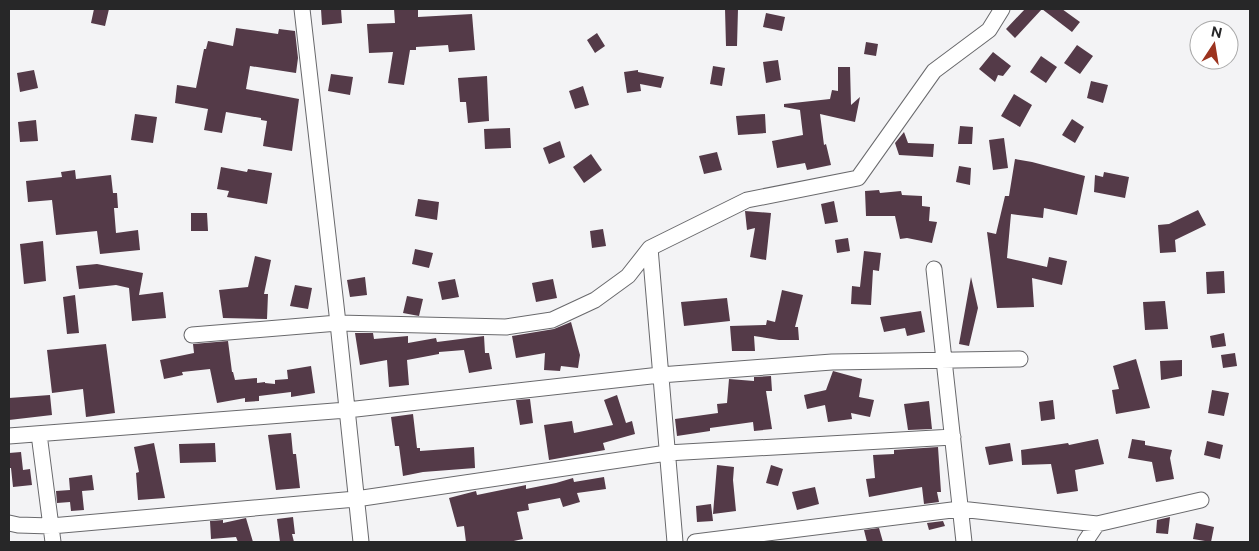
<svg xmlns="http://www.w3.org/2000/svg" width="1259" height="551" viewBox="0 0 1259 551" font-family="'Public Sans',sans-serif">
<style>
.building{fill:#543a48}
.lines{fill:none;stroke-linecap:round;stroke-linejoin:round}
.minor-casing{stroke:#69696c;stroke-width:17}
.minor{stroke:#fff;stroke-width:15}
</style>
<rect width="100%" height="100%" fill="#f3f3f5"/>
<path class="building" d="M94,9H109L105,26L91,23Z
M321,9H341L342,23L322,25Z
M394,9H418V17L472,14L475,50L449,52L448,45L416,47V50H410L404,85L388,83L393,52L369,53L367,24L395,23Z
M725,9H738L737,46H726Z
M1025,9H1062L1080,22L1072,32L1042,9L1015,38L1006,29Z
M766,13L785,17L782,31L763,27Z
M236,28L278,34L279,29L295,31L298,58L296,73L250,66L246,89L299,99L292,151L263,146L267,121L261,120V118L226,112L222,133L204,130L208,109L175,103L177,85L196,88L204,49H206L208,41L233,46Z
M597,33L605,46L595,53L587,40Z
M866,42L878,44L876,56L864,54Z
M1077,45L1093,56L1080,74L1064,63Z
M993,52L1011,66L1003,76L998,75L995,82L979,69Z
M1041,56L1057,67L1046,83L1030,72Z
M778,60L781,80L766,83L763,62Z
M713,66L725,68L722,86L710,84Z
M838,67H850L851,105L860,97L855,122L820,114L824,145L826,144L831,165L807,170L805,163L777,168L772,141L803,135L800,110L784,107V104L830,99L832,90L838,91Z
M34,70L38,88L20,92L17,73Z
M638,70V72L664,77L661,88L640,84L641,91L627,93L624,72Z
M331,74L353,77L350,95L328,91Z
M487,76L489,121L468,123L466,102H460L458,78Z
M1091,81L1108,85L1103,103L1087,98Z
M583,86L589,105L575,109L569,91Z
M1014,94L1032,105L1020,127L1001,116Z
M135,114L157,117L153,143L131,140Z
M765,114L766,133L738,135L736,116Z
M1072,119L1084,127L1075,143L1062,135Z
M36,120L38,141L20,142L18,122Z
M960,126L973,127L972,144H958Z
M510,128L511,148L485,149L484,129Z
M904,132L908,143L934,144L933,157L899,155L895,143Z
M1004,138L1008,168L993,170L989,140Z
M560,141L565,157L549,164L543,148Z
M717,152L722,170L704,174L699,156Z
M591,154L602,170L584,183L573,167Z
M1015,159L1032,162L1085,176L1077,215L1044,208L1043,218L1011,214L1007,258L1047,267L1049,257L1067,261L1062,285L1032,278L1034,307L997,308L987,232L996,234L1005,196H1009Z
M959,166L971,168L970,185L956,182Z
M221,167L247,172L248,169L272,173L267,204L227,197L229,191L217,189Z
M75,170L76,179L111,175L113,193H117L118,208H114L116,233L138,230L140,250L100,254L97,231L56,235L52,200L28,202L26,181L62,177L61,172Z
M1104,172L1129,177L1125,198L1094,192L1095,175L1103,177Z
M879,190L880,193L901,191L902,195L922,196V206L930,207L929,221L937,222L932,243L907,238L900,239L895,216H866L865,191Z
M418,199L439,202L437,220L415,216Z
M834,201L838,222L825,224L821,204Z
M1198,210L1206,225L1175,240L1176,252L1160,253L1158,225L1169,224Z
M745,211L771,213L766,260L750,257L755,228L747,230Z
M191,213H207L208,231H191Z
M603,229L606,246L592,248L590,231Z
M848,238L850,251L837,253L835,240Z
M43,241L46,281L24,284L20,244Z
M415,249L433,253L429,268L412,264Z
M864,251L881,253L879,271L873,270L871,305L851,304L852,286L860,287Z
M255,256L271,260L264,294H268L267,319L223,318L219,290L248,287Z
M97,264L143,273L139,295L163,292L166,318L132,321L129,288L116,285L79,289L76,266Z
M1224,271L1225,293L1207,294L1206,272Z
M365,277L367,295L350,297L347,280Z
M971,277L978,308L969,346L959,344Z
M455,279L459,297L442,300L438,282Z
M553,279L557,298L536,302L532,283Z
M295,285L312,288L308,309L290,306Z
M782,290L803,295L795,327H798L799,340H779L754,336L755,351H732L730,326L766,325L767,320L775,322Z
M75,295L79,333L67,334L63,297Z
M407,296L423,299L419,316L403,313Z
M727,298L730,321L684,326L681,302Z
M1165,301L1168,329L1145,330L1143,302Z
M921,311L925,332L907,336L905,328L884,332L880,317Z
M571,322L580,355L578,368L561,366L560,371L544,370L545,353L516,358L512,336L554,329Z
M355,333H373L374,339L408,336V343L436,338L437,342L484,336L485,353H489L492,369L469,373L464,350L439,352V354L407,360L409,385L389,387L387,360L360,365Z
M1224,333L1226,346L1212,348L1210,336Z
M228,341L232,372H233L235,380L257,378V383L265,382V383L275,384V380L288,379L287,370L311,366L315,393L291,397V392L259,396V401L245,402V398L217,403L210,369L182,372L183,375L164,379L160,360L194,353L193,344Z
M106,344L115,413L86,417L83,389L52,393L47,350Z
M1235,353L1237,366L1223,368L1221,355Z
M1136,359L1150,408L1116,414L1112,390L1119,389L1113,366Z
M1182,360V376L1161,380L1160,361Z
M833,371L862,379L859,397L874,400L870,417L851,413L852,419L828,422L825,405L807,409L804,395L826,390Z
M771,376L772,391H766L772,429L754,431L753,422L710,428V431L677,436L675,419L718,413L717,404L727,403L729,379L754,381V377Z
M1212,390L1229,393L1224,416L1208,413Z
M50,395L52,415L9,420V398Z
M617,395L626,423L632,421L635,434L603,443L605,450L549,460L544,425L572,421L574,433L613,425L604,400Z
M530,399L533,423L520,425L516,400Z
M1053,400L1055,419L1041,421L1039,402Z
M929,401L932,429L908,430L904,404Z
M413,414L417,448H420V451L474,447L475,468L423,472L403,476L399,446H395L391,417Z
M291,433L293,454H296L300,488L276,490L268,435Z
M1098,439L1104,464L1075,470L1078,491L1057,494L1051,464L1022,465L1021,450L1068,443L1069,445Z
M1132,439L1145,441V445L1172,450L1170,458L1174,479L1156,482L1152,462L1128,458Z
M1207,441L1223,445L1220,459L1204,455Z
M154,443L165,498L138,500L136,473L139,472L134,447Z
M215,443L216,462L180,463L179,444Z
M1010,443L1013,461L989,465L985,447Z
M938,447L941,492H937L939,502L924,504L922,487L869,497L866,479L875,478L873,455L894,454V450Z
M21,452L23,470L30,469L32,485L13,487L11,468H9V453Z
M717,465L734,467L733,480L736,511L713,514Z
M771,465L783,469L778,486L766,483Z
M92,475L94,490L82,491L84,510L71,511L70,502L57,503L56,491L70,490L69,478Z
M604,477L606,489L577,493L580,502L563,507L560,498L528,504L529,510L517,512L523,539L509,542H466L464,526L457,527L449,498L476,491L477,495L526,485V489L556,483L573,478L574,482Z
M815,487L819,504L797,510L792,492Z
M711,504L713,521L697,522L696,506Z
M293,517L295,534H292L294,542H280L277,519Z
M1170,517L1168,534L1156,533L1157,520Z
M246,518L253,542H238L236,537L211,539L210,521L223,520V523Z
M943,521L945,526L929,530L927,523Z
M1196,523L1214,527L1211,542L1193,539Z
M879,528L883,542H867L864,530Z"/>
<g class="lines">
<g class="minor-casing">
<path id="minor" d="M302,9L338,323L361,542
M650,248L675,542
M934,269L964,542
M192,335L338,323L506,327L552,320L595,300L628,276L650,248L747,200L858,178L934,71L989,30L1002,9
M39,434L53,542
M9,436L347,410L660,375L832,362L1020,359
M9,523L18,525L51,526L356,499L667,453L953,437
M695,542L960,509L1097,524L1201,500
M1085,542L1097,524"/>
</g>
<use href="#minor" class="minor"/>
</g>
<rect width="1259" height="551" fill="none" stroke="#272728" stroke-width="20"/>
<g transform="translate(1214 45) rotate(12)"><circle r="24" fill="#ffffff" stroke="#a9a9a9"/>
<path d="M0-4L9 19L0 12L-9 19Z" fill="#9c331f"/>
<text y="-8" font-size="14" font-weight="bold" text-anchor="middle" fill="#272728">N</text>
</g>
</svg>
